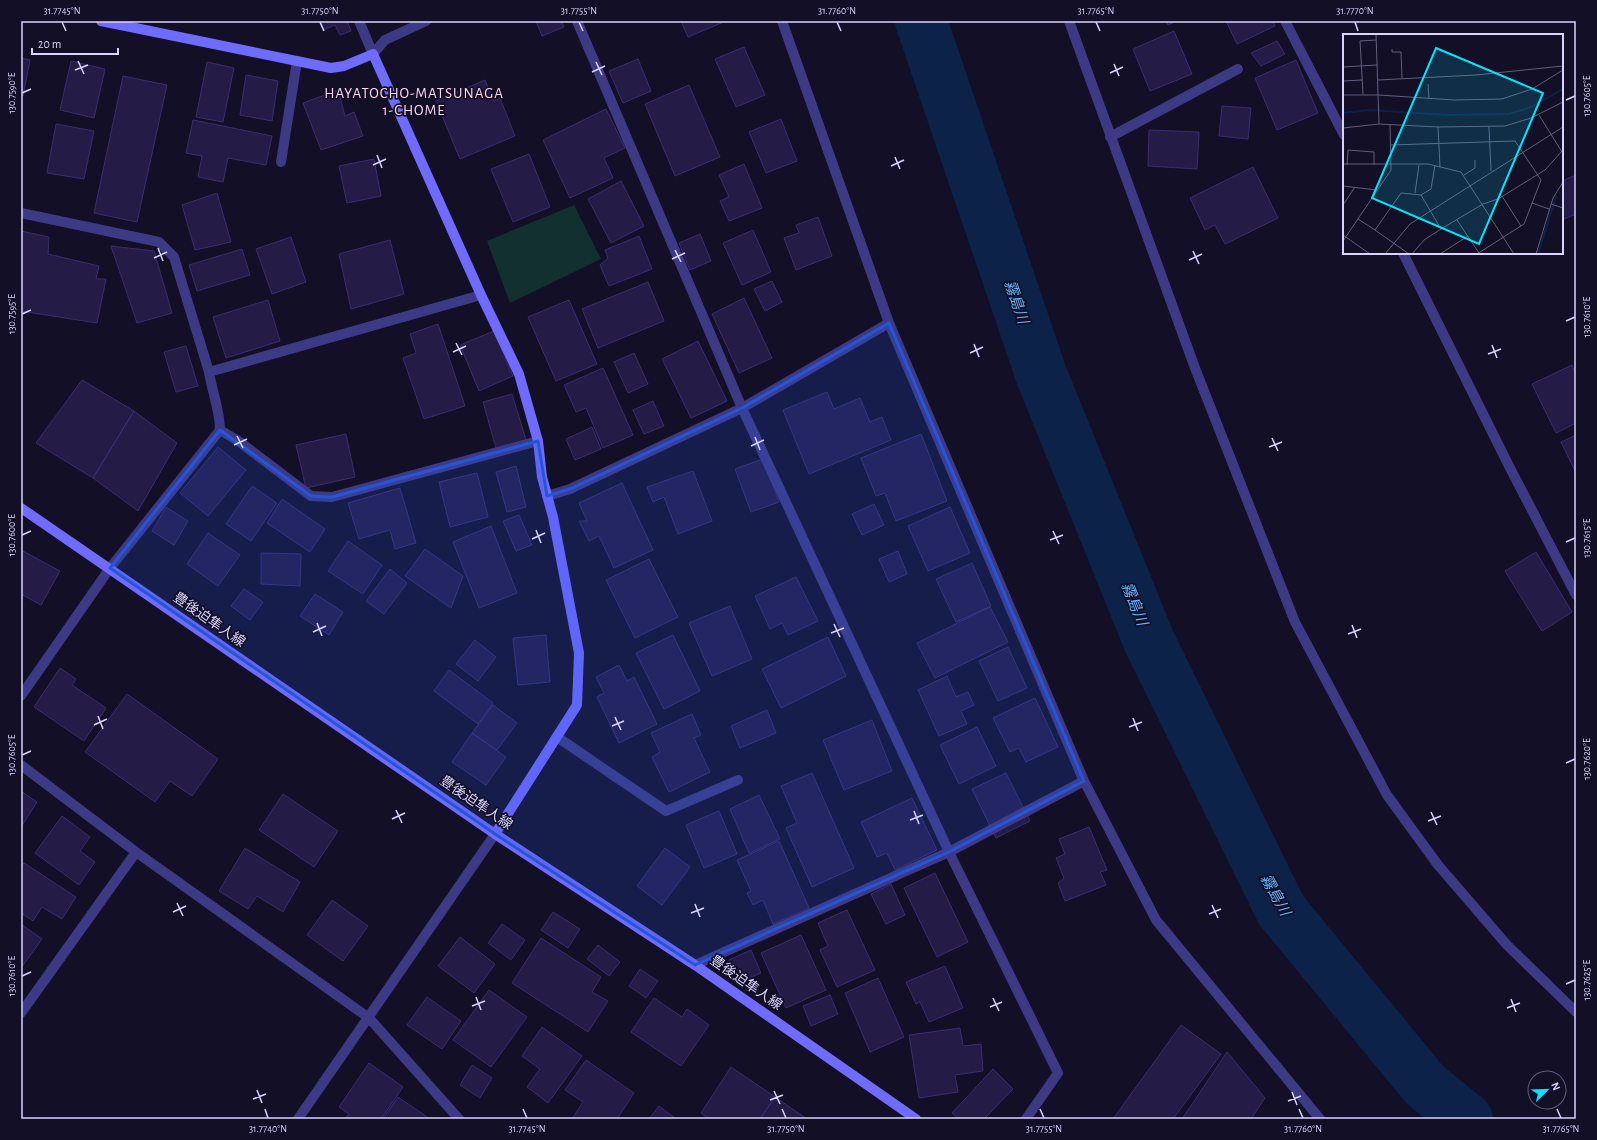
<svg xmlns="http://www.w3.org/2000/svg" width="1597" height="1140" viewBox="0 0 1597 1140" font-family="'Alegreya Sans','Noto Sans JP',sans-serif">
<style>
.green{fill:#12302f}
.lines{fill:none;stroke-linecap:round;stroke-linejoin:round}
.river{stroke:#0c2248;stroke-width:52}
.building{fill:#241b47;stroke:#3b2d73}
.street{stroke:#3d3a85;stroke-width:10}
.secondary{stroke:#6f6bff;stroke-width:10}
.marked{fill:#2655da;fill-opacity:0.2;stroke:#2655da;stroke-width:3;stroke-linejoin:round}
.ticks{fill:none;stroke:#d9d4ff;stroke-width:1.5}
.labels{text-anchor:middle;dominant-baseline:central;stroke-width:3.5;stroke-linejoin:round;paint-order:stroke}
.street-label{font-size:14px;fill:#d9d4ff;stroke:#130f26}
.neighbourhood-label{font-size:15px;letter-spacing:1px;fill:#ffd6f0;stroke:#130f26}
.water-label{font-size:15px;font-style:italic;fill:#62b6ff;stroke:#130f26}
.inset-river{fill:none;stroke:#0c2248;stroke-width:2}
.inset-road{fill:none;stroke:#625e7d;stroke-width:1}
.view{fill:#00e5ff;fill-opacity:0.15;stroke:#00e5ff;stroke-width:2}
.inset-edge{fill:none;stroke:#d9d4ff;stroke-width:2}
.neatline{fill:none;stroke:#d9d4ff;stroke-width:1.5}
.ticks-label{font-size:10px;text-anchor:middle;fill:#d9d4ff}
</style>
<rect width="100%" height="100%" fill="#130f26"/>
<path class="green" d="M574,205L601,259L510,303L487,241Z"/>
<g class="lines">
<path class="river" d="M921,21L1041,374L1149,641L1281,910L1425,1085L1467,1119"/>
</g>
<path class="building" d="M319,21H347L351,31L340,35L335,25L323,30Z
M536,21H561L564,27L542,36Z
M681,21H726L688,37Z
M1166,21H1177L1168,25Z
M1226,21H1273L1275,26L1237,44Z
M1174,31L1192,74L1150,91L1133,49Z
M1277,41L1285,54L1261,66L1251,53Z
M744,47L765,95L736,107L715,59Z
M21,58L30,60L23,96L21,95Z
M638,59L651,91L623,103L609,71Z
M1296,60L1318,113L1277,130L1255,78Z
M71,61L105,69L94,118L60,110Z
M207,62L234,68L223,122L196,117Z
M246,75L278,81L272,121L240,115Z
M123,76L167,85L137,222L94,213Z
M485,80L494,101L500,98L515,136L460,159L436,101Z
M689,85L720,157L675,176L645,104Z
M338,90L345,116L354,112L363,136L321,150L303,103Z
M1222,106L1251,108L1248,139L1219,136Z
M606,109L625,148L604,158L613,178L570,198L543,140Z
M781,119L797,161L766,173L749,132Z
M193,120L272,136L266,165L228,158L223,182L198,177L202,156L186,153Z
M56,124L94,131L84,179L47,173Z
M1149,130L1199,132L1197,169L1148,166Z
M529,154L550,207L513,222L491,169Z
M374,159L381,196L347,203L339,166Z
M744,164L762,208L729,221L720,201L729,197L719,175Z
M1253,167L1278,218L1225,244L1215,225L1205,230L1190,198Z
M1576,175V214L1562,220V181Z
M621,181L644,226L611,243L588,199Z
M217,193L231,242L195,250L182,205Z
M818,217L832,256L796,270L784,238L799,233L796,225Z
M753,230L771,272L742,285L723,243Z
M21,231L49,237L48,254L99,266L96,279H106L97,323L21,311Z
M700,234L711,261L690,270L679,243Z
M639,236L652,269L609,286L600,265L608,258L605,250Z
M291,237L306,282L272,294L256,249Z
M390,240L404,294L351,309L339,254Z
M111,246L154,251L172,313L137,323Z
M242,249L250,275L197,291L189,265Z
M772,281L782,302L765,311L754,289Z
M648,282L664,321L598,348L582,309Z
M744,298L772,358L739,373L712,314Z
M268,300L280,341L226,358L213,317Z
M569,300L597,364L556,381L528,317Z
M438,324L465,406L424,419L403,358L416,353L410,334Z
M494,331L513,376L479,391L460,345Z
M698,341L727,401L691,418L662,359Z
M186,346L198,386L176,392L164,352Z
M634,353L648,384L628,393L614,362Z
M1572,365L1576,375V423L1556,433L1532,384Z
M603,368L633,435L603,448L586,408L576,412L564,385Z
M82,380L134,411L93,478L36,443Z
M827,392L834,409L860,398L870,422L882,417L891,440L809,474L783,410Z
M512,394L526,440L496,448L483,402Z
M653,401L664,426L644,434L633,410Z
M134,411L177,443L138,511L93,478Z
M592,427L601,449L575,460L566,439Z
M346,434L355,477L306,488L296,445Z
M921,434L947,501L896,521L885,493L876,496L861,458Z
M1576,435V473L1561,442Z
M218,447L246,470L208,516L180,493Z
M763,459L779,502L751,512L735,469Z
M516,466L526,507L507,512L496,472Z
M693,471L712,521L678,534L664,497L653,502L647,487Z
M477,473L488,517L450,527L439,482Z
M622,483L653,550L614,568L599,536L589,541L579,521H587L579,503Z
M252,486L277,503L251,541L226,524Z
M400,488L416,543L395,549L390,530L359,539L348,503Z
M282,499L325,529L310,552L267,523Z
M874,504L884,525L862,535L852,514Z
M166,507L188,521L174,545L152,531Z
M950,507L970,553L928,571L908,526Z
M519,515L532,545L516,551L503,521Z
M491,526L517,593L479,608L453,542Z
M208,533L240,555L218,586L187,564Z
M348,541L382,565L363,594L328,571Z
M425,549L463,576L451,608L405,576Z
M21,550L60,571L41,605L21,594Z
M898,551L907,574L889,582L879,559Z
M1536,552L1572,612L1542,631L1505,571Z
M261,553L301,554L300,586L261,584Z
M649,559L678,617L635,638L606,580Z
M972,563L991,606L956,622L936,579Z
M390,569L407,583L384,614L366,601Z
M796,577L818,621L788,635L782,623L770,629L755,596Z
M244,589L263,602L250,620L231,606Z
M315,594L343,612L329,635L300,616Z
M730,606L752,659L712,676L689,623Z
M990,607L1008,642L935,678L917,643Z
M546,635L550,682L518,685L513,638Z
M673,635L700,691L664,709L636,653Z
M828,637L846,676L781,708L762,669Z
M475,640L496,657L478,681L456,664Z
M1008,647L1027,688L998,701L979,661Z
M619,665L627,681L634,677L657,724L619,743L597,697L604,693L596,677Z
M60,668L76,679L72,685L106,708L84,741L34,707Z
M449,670L493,703L478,724L434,691Z
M947,676L956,697L968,692L974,705L961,711L967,724L939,736L918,690Z
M127,694L218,759L192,796L170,781L155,802L85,752Z
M1035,698L1058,747L1026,762L1019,748L1010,752L993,718Z
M493,705L517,723L497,750L472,733Z
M767,710L776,733L740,748L731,726Z
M692,714L701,735L694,738L710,772L669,792L652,757L660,752L651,733Z
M872,720L892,771L844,790L823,740Z
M977,727L996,766L959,784L940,745Z
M472,733L506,757L486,785L452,762Z
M812,773L854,868L812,887L786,828L797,823L781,786Z
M1006,773L1030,821L996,838L972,789Z
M21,791L37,802L21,827Z
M283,794L338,831L314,867L259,830Z
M759,795L780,839L749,853L730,809Z
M912,798L937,850L895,870L887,853L877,857L861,822Z
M719,811L737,854L704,868L686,825Z
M62,816L90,837L80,851L95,862L79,885L35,853Z
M1089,827L1107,870L1100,872L1106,885L1065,901L1058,883L1064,878L1056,858L1065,854L1059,839Z
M779,841L809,908L773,924L763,900L753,905L747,893L751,891L737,860Z
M245,848L300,882L283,912L257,896L248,909L219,891Z
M665,848L690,867L662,905L637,886Z
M24,863L76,897L62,919L42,907L33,921L21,913V867Z
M935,873L968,942L937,957L904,888Z
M891,884L905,915L886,924L871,894Z
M332,900L368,926L343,961L307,935Z
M847,910L875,970L837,987L820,950L828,946L818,923Z
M553,912L580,929L568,948L541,930Z
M21,924L42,939L21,968Z
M502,924L525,940L511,960L488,943Z
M801,935L826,990L786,1008L761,953Z
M460,937L495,964L474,993L438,966Z
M541,938L601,977L592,992L608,1001L588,1032L512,983Z
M598,945L620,962L609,976L587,959Z
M751,950L761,973L739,982L729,960Z
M945,966L963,1008L929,1022L920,1002L916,1004L906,982Z
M640,969L658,981L646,998L629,986Z
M878,978L904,1037L870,1052L845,993Z
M489,990L527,1017L491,1067L453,1040Z
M830,995L838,1014L811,1026L803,1006Z
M427,997L461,1021L442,1049L407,1025Z
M654,998L682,1017L687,1009L709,1025L681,1066L631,1032Z
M1181,1025L1221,1054L1173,1119H1113Z
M542,1027L582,1056L548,1103L527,1087L540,1069L522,1056Z
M960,1028L963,1046L981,1044L983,1071L955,1075L958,1092L919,1098L909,1035Z
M1227,1052L1265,1098L1251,1119H1182Z
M586,1060L634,1093L617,1119H572L583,1102L565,1090Z
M369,1063L403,1087L381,1119H345L349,1114L339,1107Z
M472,1065L492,1078L480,1098L460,1085Z
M731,1067L775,1097L760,1119H709L701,1113Z
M993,1069L1013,1089L984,1119H959L952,1113Z
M398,1097L430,1119H383Z
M775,1097L807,1119H760Z
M659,1106L676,1119H649Z"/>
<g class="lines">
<path class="street" d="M359,21L373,54L385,40L426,21
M577,21L742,408L949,852L1058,1073L1026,1119
M782,21L889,323L1084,781L1156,920L1320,1119
M1069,21L1195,368L1295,622L1387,795L1438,865L1507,945L1576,1012
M1285,21L1344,135
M1110,137L1238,69
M281,162L297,61
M21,213L159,242L174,257L209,372C212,392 220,410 220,430L110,568L21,696
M1403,253L1509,466L1576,595
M209,372L481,295
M220,430L237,440L311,496L332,497L538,441
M547,496L570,489L742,408L889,323
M557,737L666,811L738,780
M21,765L136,852L369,1018L459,1119
M695,965L949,852L1084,781
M21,1013L136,852
M298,1119L495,834"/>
<path class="secondary" d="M101,21L331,68L344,66L373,54L481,295L519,374L538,441L542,477L553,517L579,653L577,705L495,834
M21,508L495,834L695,965L916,1119"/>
</g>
<path class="marked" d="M889,323L1084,781L949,852L695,965L495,834L110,568L220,430L311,496L332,497L538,441L547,496L570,489L742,408Z"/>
<path class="ticks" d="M62,22L66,31M320,22L324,31M579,22L583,31M837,22L841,31M1096,22L1100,31M1355,22L1358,31M78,61L84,74M596,62L602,75M1114,64L1119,76M75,70L88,65M592,72L605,66M1110,73L1123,67M22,93L31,89M1566,100L1575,96M377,155L382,168M895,157L900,169M373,165L386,159M891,166L904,160M158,248L163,261M675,250L681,262M1193,251L1199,264M154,258L167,252M672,259L685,253M1189,260L1202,254M22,314L31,310M1566,321L1575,317M456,343L462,355M974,344L979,357M1492,345L1497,358M453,352L466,346M970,353L983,347M1488,354L1501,349M237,436L243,448M755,437L760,450M1272,438L1278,451M234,445L247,439M751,446L764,440M1269,447L1282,442M536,530L541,543M1053,531L1059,544M22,535L31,531M532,539L545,533M1050,540L1063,535M1566,542L1575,538M317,623L322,636M834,624L840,637M1352,625L1357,638M313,632L326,626M831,633L844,628M1348,634L1361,629M98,716L103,729M615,717L621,730M1133,718L1138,731M94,725L107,719M612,726L624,721M1129,727L1142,722M22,755L31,751M1566,763L1575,759M396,810L402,823M914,811L919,824M1431,812L1437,825M392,819L405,813M910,820L923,815M1428,821L1441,816M177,903L183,916M695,904L700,917M1212,905L1218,918M173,912L186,906M691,913L704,908M1209,914L1221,909M22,976L31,972M1566,984L1575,980M476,997L481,1010M993,998L999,1011M1511,999L1516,1012M472,1006L485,1001M990,1007L1002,1002M1507,1008L1520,1003M257,1090L262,1103M774,1091L780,1104M1292,1092L1297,1105M253,1099L266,1094M770,1100L783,1095M1288,1101L1301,1096M265,1109L268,1118M523,1109L527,1118M782,1109L786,1118M1040,1109L1044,1118M1299,1109L1303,1118M1557,1109L1561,1118"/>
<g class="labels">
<g class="street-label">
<text transform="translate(209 620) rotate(35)">豊後迫隼人線</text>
<text transform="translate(476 803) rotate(34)">豊後迫隼人線</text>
<text transform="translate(746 983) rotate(35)">豊後迫隼人線</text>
</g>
<g class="neighbourhood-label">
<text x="414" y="93">HAYATOCHO-MATSUNAGA<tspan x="414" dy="17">1-CHOME</tspan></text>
</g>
<g class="water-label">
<text transform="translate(1016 302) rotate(71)">霧島川</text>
<text transform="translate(1134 604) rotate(68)">霧島川</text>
<text transform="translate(1275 895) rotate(61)">霧島川</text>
</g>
</g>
<g transform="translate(1343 34)">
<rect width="220" height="220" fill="#130f26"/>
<path class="inset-river" d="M0,79L26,76L106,81L166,80L188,73L220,55M195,220L213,162"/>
<path class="inset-road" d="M49,15V18H58L59,44M0,33L34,31M35,46L133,41L220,32M0,47L19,46M85,50L86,65M20,60L17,7L33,6M0,61H36L111,66L159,65L189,55L220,36M196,81L219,118M36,90L95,93L162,92L188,84L220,68M95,93L97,133M146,93L148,137M0,94L36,90L33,0M47,111L172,107L198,146L181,190L134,220M0,130H85L118,138L171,220M4,131L5,116L31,118V131M121,141L132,134V126M0,152L34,156M72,159L76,131M78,161L98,195M159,162L178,192M189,169L206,175M208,170L220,174M0,171L12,153M15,185L32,196L58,159L78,161L88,155L92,131M114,186L136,219M32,196L66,220M0,201L27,220M0,207L48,136L47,90M42,220L67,190L220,93M69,220L81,206L98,195L140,170L155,165L202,136L220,116M97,220L125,202M193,220L210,164L220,148"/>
<path class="view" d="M93,14L200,59L136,210L29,164Z"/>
<rect width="220" height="220" class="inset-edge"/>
</g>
<rect width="1597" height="1140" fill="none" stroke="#130f26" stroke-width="44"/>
<g transform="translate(1547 1090) rotate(67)"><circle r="19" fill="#130f26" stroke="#625e7d"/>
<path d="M0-3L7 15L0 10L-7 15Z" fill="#00e5ff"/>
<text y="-6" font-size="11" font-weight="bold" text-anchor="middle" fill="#d9d4ff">N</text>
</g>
<path d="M32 48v6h86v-6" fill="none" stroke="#d9d4ff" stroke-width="2"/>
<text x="38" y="48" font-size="12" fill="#d9d4ff" stroke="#130f26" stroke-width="3" paint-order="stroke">20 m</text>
<rect x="22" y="22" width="1553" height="1096" class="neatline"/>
<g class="ticks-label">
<text x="62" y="14">31.7745°N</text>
<text x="320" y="14">31.7750°N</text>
<text x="579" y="14">31.7755°N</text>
<text x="837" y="14">31.7760°N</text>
<text x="1096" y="14">31.7765°N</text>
<text x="1355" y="14">31.7770°N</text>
<text transform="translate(11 93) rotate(-90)" y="4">130.7590°E</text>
<text transform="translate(1586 96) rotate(-90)" y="4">130.7605°E</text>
<text transform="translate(11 314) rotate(-90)" y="4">130.7595°E</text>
<text transform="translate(1586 317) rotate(-90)" y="4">130.7610°E</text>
<text transform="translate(11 535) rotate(-90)" y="4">130.7600°E</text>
<text transform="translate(1586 538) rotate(-90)" y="4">130.7615°E</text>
<text transform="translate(11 755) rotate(-90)" y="4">130.7605°E</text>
<text transform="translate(1586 759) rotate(-90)" y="4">130.7620°E</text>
<text transform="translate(11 976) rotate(-90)" y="4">130.7610°E</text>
<text transform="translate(1586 980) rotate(-90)" y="4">130.7625°E</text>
<text x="268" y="1132">31.7740°N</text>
<text x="527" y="1132">31.7745°N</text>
<text x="786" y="1132">31.7750°N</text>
<text x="1044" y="1132">31.7755°N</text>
<text x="1303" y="1132">31.7760°N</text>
<text x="1561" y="1132">31.7765°N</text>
</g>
</svg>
